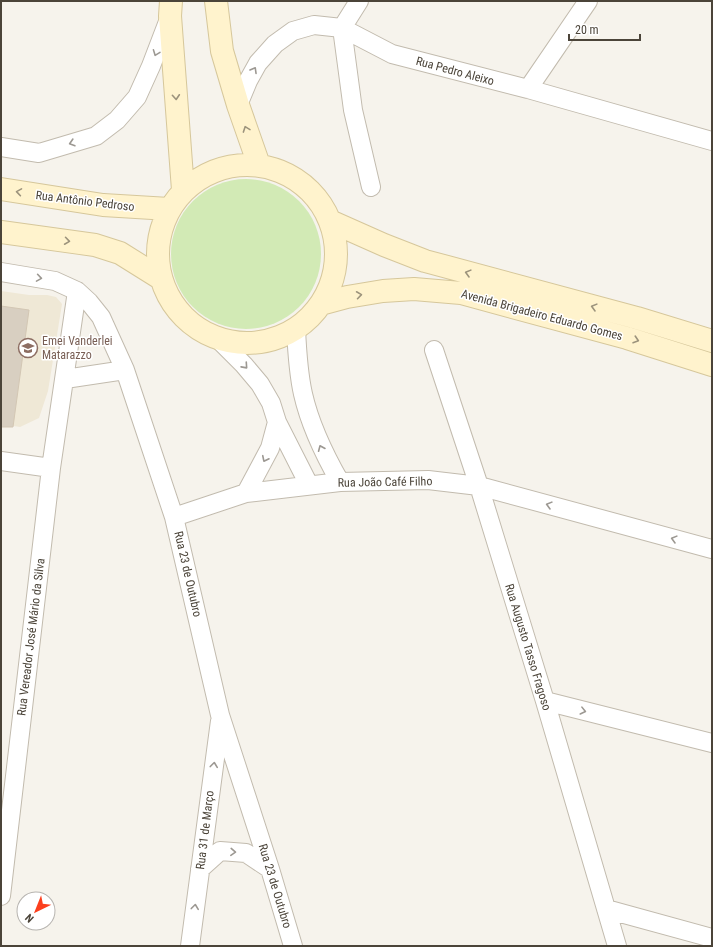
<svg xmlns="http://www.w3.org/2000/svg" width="713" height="947" viewBox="0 0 713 947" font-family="'Roboto Condensed',sans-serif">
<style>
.education{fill:#efe8d6}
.green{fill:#d2eab5}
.building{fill:#d8cfc1;stroke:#d3c7b4}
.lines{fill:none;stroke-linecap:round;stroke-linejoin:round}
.street-casing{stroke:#c2bbae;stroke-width:20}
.secondary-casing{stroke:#d6c79b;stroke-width:24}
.street{stroke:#fff;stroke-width:18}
.secondary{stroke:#fff3cd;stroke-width:22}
.oneway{stroke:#9c9892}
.oneway2{stroke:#9c937c}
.labels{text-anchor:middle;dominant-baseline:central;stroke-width:3;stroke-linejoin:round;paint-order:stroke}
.street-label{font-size:12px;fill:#4b4439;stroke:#fff}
.education-label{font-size:12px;fill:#785e54;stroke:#fff;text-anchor:start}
</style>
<rect width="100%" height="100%" fill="#f6f3ec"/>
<path class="education" d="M1,291L29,295H47L56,297L62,304L48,391L39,418L20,427L1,424Z"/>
<path class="green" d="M171 254a75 75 0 1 1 150 0a75 75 0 1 1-150 0Z"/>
<path class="building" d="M1,306L29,310L13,427H1Z"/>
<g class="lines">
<g class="street-casing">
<path id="street" d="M342,28L353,110L371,187
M342,28L359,1
M528,89L588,1
M238,105L248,81L258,63L275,44L293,31L314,25L342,28L392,54L528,89L712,141
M1,147L39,153L96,136L117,120L137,97L151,66L169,19
M1,272L55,281L77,291L89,302L101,317L125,370L174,517L220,715L270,869L293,946
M296,329C297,350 298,372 303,394C310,425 324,454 340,482
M217,338L244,365L260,384L271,403L277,422L309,485
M434,350L479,486L545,701L617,946
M65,379L125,370
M1,461L51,468
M246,493L270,448L277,422
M174,517L246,493L340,482L428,480L479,486L712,549
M545,701L712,743
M200,869L220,851L246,853L270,869
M1,896L51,468L77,291
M606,909L712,938
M190,946L220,721"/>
</g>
<g class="secondary-casing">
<path id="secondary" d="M171,1L170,16L183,190
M216,1L222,51L238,105L259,165
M158 254a89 89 0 1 1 178 0a89 89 0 1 1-178 0Z
M1,189L103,205L169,209
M330,221L384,245L425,261L637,318L712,341
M1,232L95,245L120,253L160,278
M321,304L347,297L383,291L414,289L461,293L627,338L712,365"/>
</g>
<use href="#street" class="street"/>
<use href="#secondary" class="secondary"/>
</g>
<defs><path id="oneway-chevron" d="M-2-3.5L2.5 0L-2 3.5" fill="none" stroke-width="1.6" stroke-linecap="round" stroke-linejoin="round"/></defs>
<g class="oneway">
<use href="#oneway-chevron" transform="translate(156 53) rotate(111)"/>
<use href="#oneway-chevron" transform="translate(254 70) rotate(-60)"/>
<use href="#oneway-chevron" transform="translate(72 143) rotate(163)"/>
<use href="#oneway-chevron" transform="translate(39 278) rotate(9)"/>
<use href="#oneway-chevron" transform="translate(245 366) rotate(48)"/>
<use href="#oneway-chevron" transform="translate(321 448) rotate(-113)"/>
<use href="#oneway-chevron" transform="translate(265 459) rotate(116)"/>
<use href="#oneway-chevron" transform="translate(549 505) rotate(-165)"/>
<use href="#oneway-chevron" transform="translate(674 539) rotate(-165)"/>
<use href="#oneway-chevron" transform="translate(583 711) rotate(14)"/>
<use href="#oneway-chevron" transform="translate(214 765) rotate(-83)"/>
<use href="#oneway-chevron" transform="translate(233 852) rotate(3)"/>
<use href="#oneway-chevron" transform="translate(195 907) rotate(-83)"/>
</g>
<g class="oneway2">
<use href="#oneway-chevron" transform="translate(176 97) rotate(86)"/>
<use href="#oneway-chevron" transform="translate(246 129) rotate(-110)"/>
<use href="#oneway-chevron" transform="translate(19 192) rotate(-171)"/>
<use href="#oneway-chevron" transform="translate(67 241) rotate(8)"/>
<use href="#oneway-chevron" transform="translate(468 273) rotate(-165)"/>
<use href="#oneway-chevron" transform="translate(359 295) rotate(-8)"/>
<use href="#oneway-chevron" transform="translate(594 307) rotate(-165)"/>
<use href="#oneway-chevron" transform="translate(636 340) rotate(18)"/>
</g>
<defs>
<g id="school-ring" transform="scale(1)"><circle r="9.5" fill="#fff" stroke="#8d6e63" stroke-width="1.5"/><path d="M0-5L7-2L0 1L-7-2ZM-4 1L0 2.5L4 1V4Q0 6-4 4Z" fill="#8d6e63"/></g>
</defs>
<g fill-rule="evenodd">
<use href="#school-ring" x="28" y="348"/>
</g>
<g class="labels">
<g class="street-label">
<text transform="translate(455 71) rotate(15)">Rua Pedro Aleixo</text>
<text transform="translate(85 201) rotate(7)">Rua Antônio Pedroso</text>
<text transform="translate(542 315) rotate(15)">Avenida Brigadeiro Eduardo Gomes</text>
<text transform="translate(385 482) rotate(-1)">Rua João Café Filho</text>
<text transform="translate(188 574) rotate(77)">Rua 23 de Outubro</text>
<text transform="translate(31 637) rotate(-83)">Rua Vereador José Mário da Silva</text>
<text transform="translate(528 647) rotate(73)">Rua Augusto Tasso Fragoso</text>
<text transform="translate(205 830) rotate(-83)">Rua 31 de Março</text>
<text transform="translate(275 886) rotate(73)">Rua 23 de Outubro</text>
</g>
<g class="education-label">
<text x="42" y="341">Emei Vanderlei<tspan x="42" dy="14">Matarazzo</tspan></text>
</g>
</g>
<rect width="713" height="947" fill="none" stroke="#4b4439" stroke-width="4"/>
<g transform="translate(36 911) rotate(223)"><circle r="19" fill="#ffffff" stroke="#b7b4b0"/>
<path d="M0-3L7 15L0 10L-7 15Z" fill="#fc3f1d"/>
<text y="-6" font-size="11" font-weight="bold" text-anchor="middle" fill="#4b4439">N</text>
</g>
<path d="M569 34v6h71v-6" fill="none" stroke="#4b4439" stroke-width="2"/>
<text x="575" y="34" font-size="12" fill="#4b4439" stroke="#ffffff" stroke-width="3" paint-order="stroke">20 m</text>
</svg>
